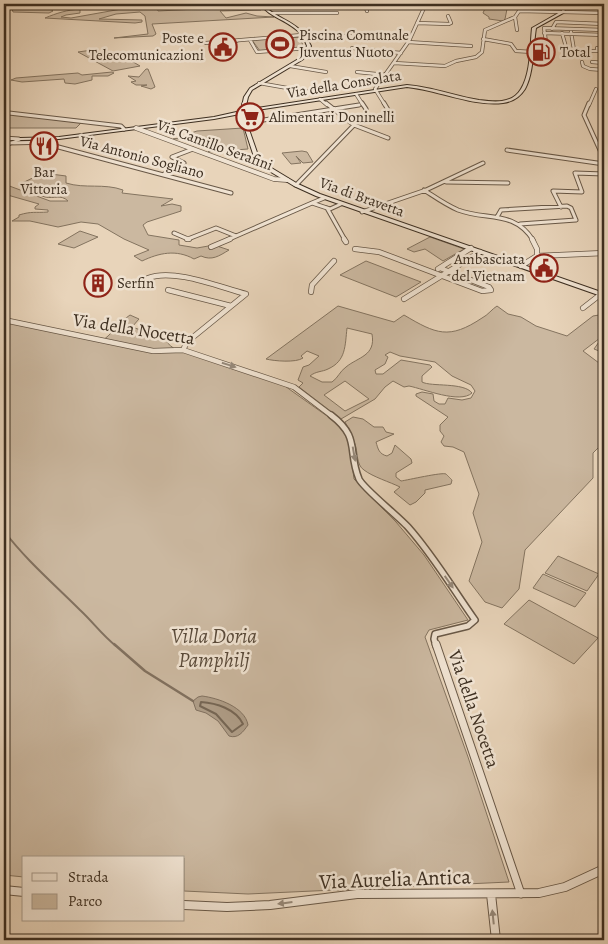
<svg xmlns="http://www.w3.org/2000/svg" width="608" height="944" viewBox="0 0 608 944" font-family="Alegreya,serif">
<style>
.green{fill:#cbb8a0;stroke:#847460;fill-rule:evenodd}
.water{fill:#ae9c86;stroke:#81705e}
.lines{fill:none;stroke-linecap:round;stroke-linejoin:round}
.shore{stroke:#766654;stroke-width:2}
.stream-far1{stroke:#81705e;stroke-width:2}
.stream{stroke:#81705e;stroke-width:2.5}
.minor-far4-casing{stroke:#685847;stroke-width:4}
.minor-far3-casing{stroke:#685847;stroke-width:5}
.minor-far2-casing{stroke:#685847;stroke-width:6}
.minor-far1-casing{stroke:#685847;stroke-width:8}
.minor-casing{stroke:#685847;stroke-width:9}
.tertiary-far1-casing{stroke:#685847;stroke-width:5.5}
.tertiary-casing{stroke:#685847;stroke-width:10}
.secondary-casing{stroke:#3d2f21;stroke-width:2}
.minor-far4{stroke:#f0e3d2;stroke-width:2.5}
.minor-far3{stroke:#f0e3d2;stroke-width:3}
.minor-far2{stroke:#f0e3d2;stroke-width:4.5}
.minor-far1{stroke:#f0e3d2;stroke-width:5}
.minor{stroke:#f0e3d2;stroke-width:7}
.tertiary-far1{stroke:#f0e3d2;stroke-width:4}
.tertiary{stroke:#f0e3d2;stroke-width:8}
.secondary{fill:#f0e3d2;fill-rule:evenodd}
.oneway{fill:#96897a}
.labels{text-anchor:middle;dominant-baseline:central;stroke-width:5;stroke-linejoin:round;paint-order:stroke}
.far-poi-label{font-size:15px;fill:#3d2f21;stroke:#f0e3d2;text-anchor:start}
.far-street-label{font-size:15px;fill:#3d2f21;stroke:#f0e3d2}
.street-label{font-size:18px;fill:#3d2f21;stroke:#f0e3d2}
.near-park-label{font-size:21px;font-style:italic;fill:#594a3a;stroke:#f0e3d2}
.near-street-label{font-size:21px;fill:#3d2f21;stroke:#f0e3d2}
</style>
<rect width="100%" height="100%" fill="#e8d4ba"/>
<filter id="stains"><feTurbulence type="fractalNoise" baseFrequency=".004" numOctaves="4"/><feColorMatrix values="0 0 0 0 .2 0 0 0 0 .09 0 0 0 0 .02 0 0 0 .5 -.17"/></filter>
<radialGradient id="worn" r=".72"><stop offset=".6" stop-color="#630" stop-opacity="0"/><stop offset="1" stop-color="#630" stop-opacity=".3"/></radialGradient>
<path class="green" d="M32,4H58L49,8L53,11L49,13L13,12L12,9Z
M134,4H183V6L157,8L158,11L257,6L261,10L220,11L226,18L246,13L257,16L274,17L152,24L156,34L153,36L114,38L148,34L145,16L140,12L116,14L99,19L142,20V22L135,23L45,18C57,13 67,10 80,9V13L66,15L61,17L71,18L127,8L134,6Z
M487,4H508L505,19L503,21L489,19V17L483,13Z
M299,37L304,47L260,51L252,40Z
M92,50L102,56L118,53L140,66L113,71L78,52Z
M146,69H148L155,87L151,89L141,86L147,85H136L131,82L136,81L128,76L139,77Z
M112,72L114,73L108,76H92V80L75,84L65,83L64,79L22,82L11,80L16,78L78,73L82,75Z
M10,114L81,123L76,128H8L4,132V118Z
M243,128L248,149L208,152L212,148L207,142L211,140L209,138L173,139L192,136L191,133L197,131Z
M302,151L307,152L313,162L303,163L296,156L301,163L291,164L282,153Z
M43,173L66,176V183C85,189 104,183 123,190L122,193L173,199L161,206L172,204L181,206V211L147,222L143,225L148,235L179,240V245L197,248L214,245L229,250C219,256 212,261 201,256L194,259C176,249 159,253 142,261L134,256L149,250L124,239L98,224L81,222L58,227L30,221H12L19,217V215C32,211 35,213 48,212V210L35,209V207L39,204L4,194V184L50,201H68C61,194 54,199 45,197C37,195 26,189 18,185Z
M80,231L98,237L74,248L58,244Z
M430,237L464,249L443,261L425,249L414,252L407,249Z
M366,261L421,282L396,297L340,275Z
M338,306L394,322L404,315C436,334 449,340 482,318C488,315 492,309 497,306L508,314L521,317L536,326L567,336L593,316L599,315L603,318L598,324L601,327H604V353L594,349L601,339L600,338L583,351L599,363H604V442L593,453V478L525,550L519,589L502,608L485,602L469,581L482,542L473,513L479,494L464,452L453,447L444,446L441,442L444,436L440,431V425L448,417L416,396V394L422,392L433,394L434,401L439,404H445L448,398L462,400L471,398L475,391L471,385L452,376L435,362L400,356L390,352L385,355L388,357L385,364L375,370L376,374H383L401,360L430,365L432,367L422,376V382C431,387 464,382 472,393C460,404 424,389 409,386L404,387L393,381L385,387L375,399L341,419L299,387L303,383L298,380L303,367L309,365L319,356L307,351L301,356L303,358C296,363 274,361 266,359ZM347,328L372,334C376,356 358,357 346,367C340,371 338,378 332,382H322L310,376C316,371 322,372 328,369C346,361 345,346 347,328ZM345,381L369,399L345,411L324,395Z
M130,315L139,319L132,327L152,334L160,333C167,343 173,351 185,352L282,384L341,426L350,445L354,479L396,522L424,555L468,620L429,630L425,637L468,757L509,882L248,894L184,891V858H24V877L4,875V321L100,342C112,335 118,323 130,315Z
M353,417L363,419L374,427H383L386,432L394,434L376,442C378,449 379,454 387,456L392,453L395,445L411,459L412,463L396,473V477L401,481C408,480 442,472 446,474C447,475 452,480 452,480L451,484L425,490V493L416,502L410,505L394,492L400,487C390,482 373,477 364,470C356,465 358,452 355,444C352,437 349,429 345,422Z
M558,556L599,574L587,591L545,573Z
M543,574L586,593L575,607L533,588Z
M529,600L598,638L574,664L504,624Z"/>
<path class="water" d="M202,696C218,698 245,707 248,725C243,732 238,739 229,736L218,721L206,713L196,710L193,701L198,697Z"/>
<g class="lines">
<path class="shore" d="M201,702C216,703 236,709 243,724L232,732L216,714L200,706Z"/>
<path class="stream-far1" d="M4,531C26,560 54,584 80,610C93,622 102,635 116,646"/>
<path class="stream" d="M114,644L145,671L193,701"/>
<g class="minor-far4-casing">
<path id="minor-far4" d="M367,11L366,8H424
M519,11L604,13
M273,13H337
M515,17L517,30
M417,23L449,24L451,23L448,16
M552,29L556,22L604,24
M571,32L574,50
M544,33L604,35
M562,33L566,47
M302,34L410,39
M483,39L511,44L516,51L533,52
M250,40L257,52L308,48
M237,41L206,43L302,35
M408,42L471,46
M533,42H546L544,28L604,30
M352,48L401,53
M583,51H598L597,48H604
M582,62L583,66L590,69L604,70
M592,62L604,63
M394,63L445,66L456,61L476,57L482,52L485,30L515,17L519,11
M290,66L326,72
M357,72L386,75
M259,83L310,92
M356,94L363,105
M320,99L327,105
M385,105L375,89L409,41L424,8L418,4
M589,105L596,89"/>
</g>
<g class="minor-far3-casing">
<path id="minor-far3" d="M326,103L354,125L388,138
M362,103L366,109
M384,103L390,113
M589,103L584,115L604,159
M9,113L121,126L124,129
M245,123L359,105
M4,138L19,139
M602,141H604
M53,142L51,145L231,193
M9,143L53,142
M507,150L604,164
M164,174L184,163L172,157L193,149
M446,182L508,183
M296,185L354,125
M424,190C435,197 446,205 458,210C487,221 514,210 533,240
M324,198L312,203L330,209L341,204
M561,207L553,191L582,192L575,173L604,174
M327,208L345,240
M362,212L426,190L483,163
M497,217L501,210L567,206L571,208L576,220L520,224
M174,233L188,239L216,228L236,236
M227,240L312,203"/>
</g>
<g class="minor-far2-casing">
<path id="minor-far2" d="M187,239H189
M344,239L346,242
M532,239L537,249V256
M211,247L230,239
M355,249L379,252L482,291L491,290L489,287L440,268
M521,266L537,256L604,253
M438,269L471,248
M148,278C174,268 219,287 246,294L187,342L183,350
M168,290L231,306
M311,292L312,285L334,261
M404,299L480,252
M583,308L601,294
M4,320L153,351L183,350L294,387L332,416"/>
</g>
<g class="minor-far1-casing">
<path id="minor-far1" d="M331,415C361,438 347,450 359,479C363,488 398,516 408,527C433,555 453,589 475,620L468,626L435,634L434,639L436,646"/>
</g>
<g class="minor-casing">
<path id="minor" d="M436,644L521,894"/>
</g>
<g class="tertiary-far1-casing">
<path id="tertiary-far1" d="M244,104L257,109
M136,128L274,179L287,180"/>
</g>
<g class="tertiary-casing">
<path id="tertiary" d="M4,890L24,892
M491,894L496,940
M184,905L227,907L270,905L357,894L539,893L565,887L604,869"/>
</g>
<g class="secondary-casing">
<path id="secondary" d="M260,4H262C273,16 288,19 299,29C305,34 308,40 311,46L308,54L302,60L252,90L248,97L245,110L407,85C432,87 455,96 479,100C487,101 495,102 502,101C510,100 517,96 521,89C531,73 530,46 532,28L562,11L561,4H563L565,12L536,28C533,47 534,73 525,89C520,97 512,102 503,103C474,107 437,90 407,87L257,110L244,113V115L260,161L298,184L320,194L604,293V297L316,196L294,186L256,163L240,114L214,119L59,139L21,140L4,147V145L20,138L59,137L214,117L241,111L244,97L250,88L300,58L304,54L307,46C305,41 303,36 299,32C287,20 269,17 260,4Z"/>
</g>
<use href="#minor-far4" class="minor-far4"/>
<use href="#minor-far3" class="minor-far3"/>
<use href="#minor-far2" class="minor-far2"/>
<use href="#minor-far1" class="minor-far1"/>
<use href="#minor" class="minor"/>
<use href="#tertiary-far1" class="tertiary-far1"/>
<use href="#tertiary" class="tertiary"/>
<use href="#secondary" class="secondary"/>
</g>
<defs><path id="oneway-solid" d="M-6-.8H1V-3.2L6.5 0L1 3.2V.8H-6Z" transform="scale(1.25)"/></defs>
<g class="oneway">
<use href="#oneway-solid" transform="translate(229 365) rotate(18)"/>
<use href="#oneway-solid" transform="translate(354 454) rotate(80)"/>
<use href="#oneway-solid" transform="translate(449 582) rotate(55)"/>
<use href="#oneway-solid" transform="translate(285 903) rotate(173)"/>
<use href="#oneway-solid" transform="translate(493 917) rotate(-96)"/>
</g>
<defs>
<g id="stadium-ring" transform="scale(1.4375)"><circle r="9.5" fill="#f0e3d2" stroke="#8f2418" stroke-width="1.5"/><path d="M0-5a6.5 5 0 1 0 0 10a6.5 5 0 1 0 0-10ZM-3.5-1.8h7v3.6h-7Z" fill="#8f2418"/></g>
<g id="civic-ring" transform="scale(1.4375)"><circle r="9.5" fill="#f0e3d2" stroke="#8f2418" stroke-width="1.5"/><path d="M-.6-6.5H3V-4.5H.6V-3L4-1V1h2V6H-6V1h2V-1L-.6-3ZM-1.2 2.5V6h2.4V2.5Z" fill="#8f2418"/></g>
<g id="fuel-ring" transform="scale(1.4375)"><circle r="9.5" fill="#f0e3d2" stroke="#8f2418" stroke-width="1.5"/><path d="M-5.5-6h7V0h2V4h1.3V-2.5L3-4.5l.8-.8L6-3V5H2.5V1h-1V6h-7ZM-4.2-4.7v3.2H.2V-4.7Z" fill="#8f2418"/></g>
<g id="supermarket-ring" transform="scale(1.4375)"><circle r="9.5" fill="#f0e3d2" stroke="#8f2418" stroke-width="1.5"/><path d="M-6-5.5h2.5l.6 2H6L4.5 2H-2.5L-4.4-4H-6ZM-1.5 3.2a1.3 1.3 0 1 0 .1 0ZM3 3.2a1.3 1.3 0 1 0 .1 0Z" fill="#8f2418"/></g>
<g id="restaurant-ring" transform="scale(1.4375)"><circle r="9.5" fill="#f0e3d2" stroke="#8f2418" stroke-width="1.5"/><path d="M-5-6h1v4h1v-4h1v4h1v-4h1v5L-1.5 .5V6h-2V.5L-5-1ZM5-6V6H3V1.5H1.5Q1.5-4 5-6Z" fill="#8f2418"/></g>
<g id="building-ring" transform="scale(1.4375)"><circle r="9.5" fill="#f0e3d2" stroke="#8f2418" stroke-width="1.5"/><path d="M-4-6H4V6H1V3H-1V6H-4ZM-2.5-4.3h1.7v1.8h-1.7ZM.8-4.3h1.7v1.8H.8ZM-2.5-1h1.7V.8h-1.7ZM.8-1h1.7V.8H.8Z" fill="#8f2418"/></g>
</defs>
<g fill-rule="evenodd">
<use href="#stadium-ring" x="280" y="44"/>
<use href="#civic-ring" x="223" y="47"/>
<use href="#fuel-ring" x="541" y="52"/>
<use href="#supermarket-ring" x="250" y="117"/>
<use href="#restaurant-ring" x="44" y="146"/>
<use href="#civic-ring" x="544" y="268"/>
<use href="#building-ring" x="98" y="283"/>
</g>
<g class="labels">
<g class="far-poi-label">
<text x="299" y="35">Piscina Comunale<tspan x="299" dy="17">Juventus Nuoto</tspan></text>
<text x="204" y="38" text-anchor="end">Poste e<tspan x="204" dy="17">Telecomunicazioni</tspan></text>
<text x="560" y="52">Total</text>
<text x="269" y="117">Alimentari Doninelli</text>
<text x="44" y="172" text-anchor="middle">Bar<tspan x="44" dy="17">Vittoria</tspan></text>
<text x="525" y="259" text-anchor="end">Ambasciata<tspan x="525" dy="17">del Vietnam</tspan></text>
<text x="117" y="283">Serfin</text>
</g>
<g class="far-street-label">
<text transform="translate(344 84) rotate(-9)">Via della Consolata</text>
<text transform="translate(215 145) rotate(20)">Via Camillo Serafini</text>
<text transform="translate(142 157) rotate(15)">Via Antonio Sogliano</text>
<text transform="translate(362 197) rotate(20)">Via di Bravetta</text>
</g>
<g class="street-label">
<text transform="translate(134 329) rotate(9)">Via della Nocetta</text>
<text transform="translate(474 709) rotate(71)">Via della Nocetta</text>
</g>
<g class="near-park-label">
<text x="214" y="636">Villa Doria<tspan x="214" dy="24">Pamphilj</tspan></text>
</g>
<g class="near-street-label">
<text transform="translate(395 879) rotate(-2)">Via Aurelia Antica</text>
</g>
</g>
<rect width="608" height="944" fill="none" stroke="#e8d4ba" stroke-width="20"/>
<rect x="5" y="5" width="598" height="934" fill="none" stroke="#3d2f21" stroke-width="2.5"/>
<rect x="10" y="10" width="588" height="924" fill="none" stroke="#3d2f21"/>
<rect x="22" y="856" width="162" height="65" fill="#f0e3d2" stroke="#a89b8b"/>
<rect x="32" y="873" width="25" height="8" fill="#f0e3d2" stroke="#a89b8b"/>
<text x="68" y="882" font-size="15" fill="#3d2f21">Strada</text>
<rect x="32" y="894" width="25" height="15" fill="#cbb8a0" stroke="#a89b8b"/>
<text x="68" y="906" font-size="15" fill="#3d2f21">Parco</text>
<rect width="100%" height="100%" filter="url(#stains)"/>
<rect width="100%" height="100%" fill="url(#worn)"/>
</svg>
